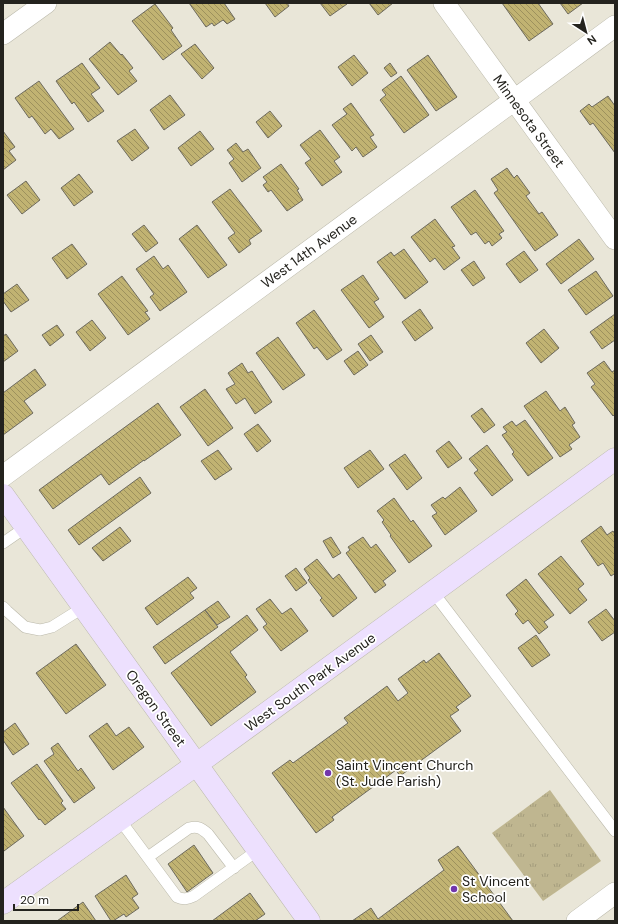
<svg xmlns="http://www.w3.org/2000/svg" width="618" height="924" viewBox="0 0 618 924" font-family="'DM Sans',sans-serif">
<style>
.grass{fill:url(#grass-tufts)}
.building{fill:url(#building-back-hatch);stroke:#6d6a5e}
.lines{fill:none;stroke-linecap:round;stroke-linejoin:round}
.service-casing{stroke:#bbb9ab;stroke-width:12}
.minor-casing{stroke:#bbb9ab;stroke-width:22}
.secondary-casing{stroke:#bbb9ab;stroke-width:23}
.service{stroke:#fff;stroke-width:11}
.minor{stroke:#fff;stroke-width:21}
.secondary{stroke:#ede0fe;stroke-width:22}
.poi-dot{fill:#7236ac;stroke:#fff;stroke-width:1.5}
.labels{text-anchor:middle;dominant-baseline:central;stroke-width:3.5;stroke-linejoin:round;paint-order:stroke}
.street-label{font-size:14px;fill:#24231e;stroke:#fff}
.poi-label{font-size:14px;fill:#24231e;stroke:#fff;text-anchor:start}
</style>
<defs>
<pattern id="grass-tufts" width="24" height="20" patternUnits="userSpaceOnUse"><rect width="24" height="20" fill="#bfb690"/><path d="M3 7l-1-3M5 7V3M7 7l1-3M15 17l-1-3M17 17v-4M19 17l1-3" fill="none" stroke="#a49c7c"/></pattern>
<pattern id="building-back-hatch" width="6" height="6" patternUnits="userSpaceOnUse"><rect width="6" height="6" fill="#c1b372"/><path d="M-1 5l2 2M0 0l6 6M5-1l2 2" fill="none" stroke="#9d915d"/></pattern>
</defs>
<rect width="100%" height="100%" fill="#e9e6d8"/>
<path class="grass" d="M550,790L601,861L543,901L492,833Z"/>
<path class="building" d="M189,3H224L235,19L227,24L223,20L214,26L212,23L206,27Z
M265,3H287L289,6L275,17Z
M320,3H346L347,4L330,16Z
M369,3H393L378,15Z
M502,3H538L553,24L529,41Z
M560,3H583L568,14Z
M155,4L173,28L171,30L182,46L163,60L132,21Z
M110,42L121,55L122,54L133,68L129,71L137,81L118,95L89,59Z
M195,44L214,68L202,79L181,54Z
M354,55L368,73L352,86L338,67Z
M428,55L457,97L436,111L407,70Z
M82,63L100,88L91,94L104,111L88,122L74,102L72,104L56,81Z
M390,63L397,73L391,77L384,68Z
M401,76L429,115L404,133L380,100L386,95L382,90Z
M39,81L74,129L59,139L51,129L45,134L32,116L29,118L15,98Z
M170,95L185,115L164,130L150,110Z
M608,96L615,106V153L593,123L590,125L580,111L589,104L592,107Z
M351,103L374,135L370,137L377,147L363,157L356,147L352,151L332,125L347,114L343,109Z
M270,111L282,126L268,138L256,122Z
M135,129L149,148L132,161L117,141Z
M320,130L340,157L334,161L342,172L322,186L305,163L311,159L300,145Z
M3,131L15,147L9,151L16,160L3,170Z
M200,131L214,149L191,166L178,148Z
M236,143L243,152L248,149L261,168L242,182L229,163L234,159L227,150Z
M281,164L299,189L297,190L303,200L287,211L271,190L268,192L263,185L267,182L263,177Z
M507,168L514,178L517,175L530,193L526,196L539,214L542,212L558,235L535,251L494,193L498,190L491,179Z
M79,174L93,192L74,206L61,188Z
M26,181L40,200L22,214L7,195Z
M230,189L262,231L249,240L251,244L239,253L228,238L235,233L212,202Z
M475,190L504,231L499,234L502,238L492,246L489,241L485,244L476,232L471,235L451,207Z
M435,219L455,246L452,247L460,258L444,270L435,258L430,262L411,237Z
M144,225L158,243L146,252L132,234Z
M197,225L227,265L208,278L179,239Z
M579,239L594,259L561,284L546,264Z
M72,244L87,264L67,279L52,258Z
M404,249L428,282L405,299L377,262L391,252L394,256Z
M524,251L538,270L520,283L506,264Z
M154,256L163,269L168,265L187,292L160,311L150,297L154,294L136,269Z
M474,261L485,278L473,286L461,270Z
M596,271L613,296L586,315L568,290Z
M363,275L379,299L374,302L384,317L369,328L341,290Z
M122,276L148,311L145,312L150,319L128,335L98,294Z
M17,284L29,300L11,312L3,301V294Z
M420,309L433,328L415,341L402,322Z
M314,310L342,350L327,360L317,347L314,349L296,323Z
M615,314V340L602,349L590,332Z
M92,320L106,338L90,351L76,332Z
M57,325L64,335L50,346L42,335Z
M544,329L559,348L541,363L526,343Z
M6,334L18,351L3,362V336Z
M371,335L383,352L370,361L358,344Z
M278,337L305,375L283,390L256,353Z
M358,351L368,365L354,375L344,361Z
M604,361L612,372L615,370V414L613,416L591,387L595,384L587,373Z
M242,363L248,373L252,371L272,402L255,414L245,398L236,404L226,389L235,384L228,373Z
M35,369L46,385L24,401L33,413L3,435V393Z
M205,389L233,428L208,446L180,407Z
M546,391L560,411L565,407L575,423L572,425L580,437L569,445L572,449L560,457L524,406Z
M158,403L181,435L144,461V460L109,485L101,474L53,509L39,490Z
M482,408L495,425L484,433L471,416Z
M525,420L553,458L528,476L512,454L514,452L502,435L507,432L503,427L512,421L516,426Z
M258,424L271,441L257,452L244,434Z
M449,441L462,458L448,468L436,451Z
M487,445L513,480L492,496L474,473L478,470L469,459Z
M218,450L232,469L215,480L201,461Z
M370,450L384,469L358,488L344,468Z
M405,454L422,478L407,490L389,465Z
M140,477L151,493L79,545L68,530Z
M460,487L477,511L445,535L432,516L437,513L431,505L443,497L445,499Z
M394,498L411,522L413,520L432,546L409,563L390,536L391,535L382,522L384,520L377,511Z
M601,526L607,535L613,531L615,534V574H614L611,576L603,563L598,566L581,541Z
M120,527L131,541L103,561L92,548Z
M331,537L341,553L333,558L323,541Z
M363,537L371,548L376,544L396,571L383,581L386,585L375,593L346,553L350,550L348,547Z
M561,556L584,584L578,589L587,600L570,614L538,574Z
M317,559L333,579L339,574L357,598L333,617L320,600L322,598L308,580L310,578L304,569Z
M296,568L307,583L296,591L285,576Z
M188,577L197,588L190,593L194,598L157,625L145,608Z
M526,579L554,615L544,622L548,627L539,634L528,620L523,624L515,614L518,611L506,595Z
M270,599L282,614L291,608L308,631L281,651L263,627L267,624L256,609Z
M218,601L230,617L217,625L205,610Z
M606,609L615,621V632L602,641L588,622Z
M205,610L218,627L165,664L153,647Z
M247,615L258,630L230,652L247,675L245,677L256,692L211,726L171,673Z
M536,635L550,655L532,667L518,648Z
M76,644L106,685L66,714L36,673Z
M439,653L471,696L456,707L459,710L450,716L461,731L400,776L396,770L332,817L334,820L316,833L272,773L290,760L293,763L348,723L344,718L387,686L398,701L408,693L398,679L424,660L426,663Z
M15,723L29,744L13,755L3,740V732Z
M107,723L116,736L129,727L144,747L113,770L89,736Z
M58,743L78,771L81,768L95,788L74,803L44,761L54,754L51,748Z
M37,764L63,801L61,803L66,809L45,825L40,819L39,820L11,783Z
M3,807L24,836L4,851L3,850Z
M194,845L213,873L187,892L168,864Z
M458,846L513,921H352L371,908L378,919L444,870L438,860Z
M126,875L138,894L132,898L139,908L126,917L124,914L113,921H111L95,896Z
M250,893L265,914L255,921H212Z
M83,902L96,921H57Z"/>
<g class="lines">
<g class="service-casing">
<path id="service" d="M3,543L26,527
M433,592L615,831
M3,607L7,611L25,627L40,630L52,627L84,607
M120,820L177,897C184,900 187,899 194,896L258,850
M148,857L189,828C198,826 201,828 208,834L234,868"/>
</g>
<g class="minor-casing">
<path id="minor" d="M444,3L615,239
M3,34L46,3
M3,476L615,26
M577,921L615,893"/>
</g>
<g class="secondary-casing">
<path id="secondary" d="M3,495L309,921
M3,903L197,764L615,459"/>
</g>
<use href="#service" class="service"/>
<use href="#minor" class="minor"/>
<use href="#secondary" class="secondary"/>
</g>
<g class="poi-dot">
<circle cx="328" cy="773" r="4"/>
<circle cx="454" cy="889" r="4"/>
</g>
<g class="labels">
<g class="street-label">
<text transform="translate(529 121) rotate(54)">Minnesota Street</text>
<text transform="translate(309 251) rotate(-36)">West 14th Avenue</text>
<text transform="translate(310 682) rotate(-36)">West South Park Avenue</text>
<text transform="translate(156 708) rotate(54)">Oregon Street</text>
</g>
<g class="poi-label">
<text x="336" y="765">Saint Vincent Church<tspan x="336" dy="16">(St. Jude Parish)</tspan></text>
<text x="462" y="881">St Vincent<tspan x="462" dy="16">School</tspan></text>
</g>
</g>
<rect width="618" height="924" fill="none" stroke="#24231e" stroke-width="8"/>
<g transform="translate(586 32) rotate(144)" stroke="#ffffff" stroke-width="3" paint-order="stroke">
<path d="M0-3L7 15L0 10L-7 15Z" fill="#24231e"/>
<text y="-6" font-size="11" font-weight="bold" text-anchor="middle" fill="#24231e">N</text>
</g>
<path d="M14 904v6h64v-6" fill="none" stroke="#24231e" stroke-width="2"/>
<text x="20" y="904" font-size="12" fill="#24231e" stroke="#ffffff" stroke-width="3" paint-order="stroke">20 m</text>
</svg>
